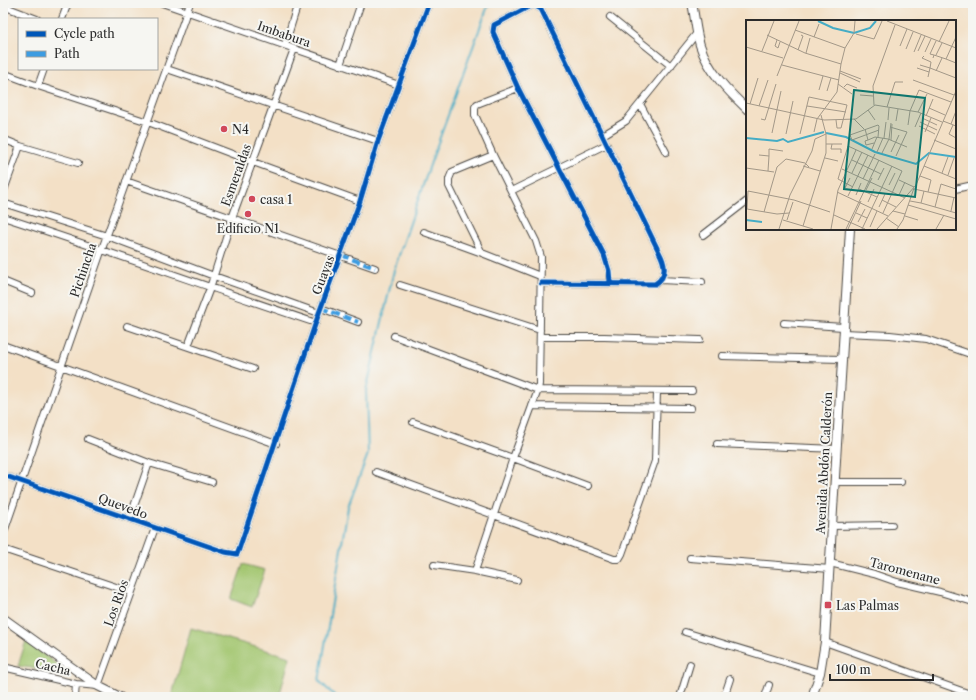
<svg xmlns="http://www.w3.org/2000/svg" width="976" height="700" viewBox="0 0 976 700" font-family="'Libre Caslon Text',serif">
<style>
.green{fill:#a3c670;stroke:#67784e}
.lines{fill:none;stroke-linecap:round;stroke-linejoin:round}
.stream{stroke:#45acc5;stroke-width:2}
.street-casing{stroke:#494642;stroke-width:8}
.secondary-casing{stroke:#494642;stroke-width:10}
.street{stroke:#fff;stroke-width:6}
.secondary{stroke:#fff;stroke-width:8}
.quiet{stroke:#3d9ce1;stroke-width:4;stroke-dasharray:8 4;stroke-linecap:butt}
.cycleway-casing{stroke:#f6f6f2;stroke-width:8}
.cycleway{stroke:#0057b8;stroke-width:5}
.poi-dot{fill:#d1495b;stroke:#f6f6f2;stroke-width:1.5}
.labels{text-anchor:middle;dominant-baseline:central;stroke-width:4;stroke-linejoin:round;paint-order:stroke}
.street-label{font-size:12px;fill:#2b2b2b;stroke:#f6f6f2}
.poi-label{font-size:12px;fill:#2b2b2b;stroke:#f6f6f2;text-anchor:start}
.inset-river{fill:none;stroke:#45acc5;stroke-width:2}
.inset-road{fill:none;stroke:#a39888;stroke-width:1}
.view{fill:#0f766e;fill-opacity:0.15;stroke:#0f766e;stroke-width:2}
.inset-edge{fill:none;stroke:#2b2b2b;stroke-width:2}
</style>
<rect width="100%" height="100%" fill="#f6f6f2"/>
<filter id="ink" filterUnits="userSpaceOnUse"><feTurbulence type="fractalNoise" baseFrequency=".025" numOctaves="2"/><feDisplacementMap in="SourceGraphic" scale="8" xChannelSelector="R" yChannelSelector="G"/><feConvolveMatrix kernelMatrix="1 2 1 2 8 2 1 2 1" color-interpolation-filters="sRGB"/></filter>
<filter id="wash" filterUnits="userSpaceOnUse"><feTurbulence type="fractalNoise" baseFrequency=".012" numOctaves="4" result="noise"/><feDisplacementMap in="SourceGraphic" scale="16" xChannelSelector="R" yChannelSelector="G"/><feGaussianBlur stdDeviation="0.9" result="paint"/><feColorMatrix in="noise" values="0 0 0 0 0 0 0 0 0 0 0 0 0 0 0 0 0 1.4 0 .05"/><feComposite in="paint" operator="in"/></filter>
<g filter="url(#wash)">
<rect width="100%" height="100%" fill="#f3e0c6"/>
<path class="green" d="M243,564L265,570L252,607L231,599Z
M191,628L290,657L279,697H179L172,695Z
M26,641L70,674L18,666Z"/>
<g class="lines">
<path class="stream" d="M336,697L319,681L348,507L368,454L366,391L394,270L431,162L489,3"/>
</g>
</g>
<g filter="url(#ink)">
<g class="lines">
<g class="street-casing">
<path id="street" d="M162,3L399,85
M3,6L37,19
M610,17L671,66
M62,19L68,3
M285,45L298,3
M340,65L361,3
M167,69L378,141
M3,73L38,86L148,122L253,162L360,201
M38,86L44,69
M640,104L666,152
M603,135L626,121L697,33
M3,139L20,146L78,163
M493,155L475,115V107L477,104L518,88
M126,181L375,268
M955,189L973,185
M3,193L20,146
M3,203L107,236L214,276L319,313
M3,217C108,251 211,288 316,323
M424,232L482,253L540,276
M703,235L747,201
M482,253L449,186V179L452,172L493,155L511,191L607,144
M660,280L702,282
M3,281L32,293
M541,283L655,284C668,276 665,263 659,252L541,9L536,6L532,5L494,25L493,32L518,88L604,255L609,271L610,282
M400,285L540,330
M321,308L358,322
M784,323L843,327
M127,326L253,369
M843,333L890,335L926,339L973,355
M394,336L538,390L692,391
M540,337H604L700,340
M3,345L276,444
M188,346L210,288L232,218L294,49
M722,356L841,359
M532,406L691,408
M413,422L513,458L588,486
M88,439L149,463L212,482
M717,444L837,449
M376,472L614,559H619L622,554L655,461L657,392
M3,475L225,552L237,554L239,549L319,313L360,201L378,141L429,3
M835,482H901
M130,518L149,463
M832,526L892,525
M3,535L102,249L190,3
M3,549L131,592
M690,558L830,569
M830,563L874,574L897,582L940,592L973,602
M434,565L475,571L517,580
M475,571L513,458L538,390L539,384L541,257L536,241L511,191
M685,632L820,673
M825,642L973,695
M3,667L76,684L98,686L155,528
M75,697L76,684
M680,697L690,664
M724,697L730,679
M765,697L769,685"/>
</g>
<g class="secondary-casing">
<path id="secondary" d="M692,3C695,17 696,32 700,45C708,71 728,91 747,109
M3,618L98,686L120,697
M812,697L820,673L825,642L850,229"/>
</g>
<use href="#street" class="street"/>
<use href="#secondary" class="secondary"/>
<path class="quiet" d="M341,255L375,268
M321,308L358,322"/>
<g class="cycleway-casing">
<path id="cycleway" d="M541,283L655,284C668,276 665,263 659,252L541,9L536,6L532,5L494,25L493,32L518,88L604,255L609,271L610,282
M3,475L225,552L237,554L239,549L319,313L360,201L378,141L429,3"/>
</g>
<use href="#cycleway" class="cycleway"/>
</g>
</g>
<g class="poi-dot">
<circle cx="224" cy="129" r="4"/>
<circle cx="252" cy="199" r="4"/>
<circle cx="248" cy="214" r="4"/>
<rect x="824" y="601" width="8" height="8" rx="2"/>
</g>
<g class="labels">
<g class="street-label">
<text transform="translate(284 34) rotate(19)">Imbabura</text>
<text transform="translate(236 175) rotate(-70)">Esmeraldas</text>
<text transform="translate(83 270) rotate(-71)">Pichincha</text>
<text transform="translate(323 275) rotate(-69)">Guayas</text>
<text transform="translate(824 463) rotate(-87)">Avenida Abdón Calderón</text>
<text transform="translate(123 506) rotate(20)">Quevedo</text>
<text transform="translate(905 571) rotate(15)">Taromenane</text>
<text transform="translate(116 603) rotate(-70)">Los Rìos</text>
<text transform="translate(53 667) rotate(13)">Cacha</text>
</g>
<g class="poi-label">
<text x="232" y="129">N4</text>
<text x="260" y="199">casa 1</text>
<text x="248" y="228" text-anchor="middle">Edificio N1</text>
<text x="836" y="605">Las Palmas</text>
</g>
</g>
<g transform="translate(746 20)">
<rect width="210" height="210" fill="#f3e0c6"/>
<path class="inset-river" d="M72,1L87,8L108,13L124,8L130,1M80,113L100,117L129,132L170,144L183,133L210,137M0,118L31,121L37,119L42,122L78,112M0,200L16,202"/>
<path class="inset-road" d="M141,1L210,28M49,10L99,28M110,14L128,19L136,1M21,15L59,33L95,44M68,17L73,4M210,17L200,39L210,43M31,20L29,26L32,28L34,22M193,22L203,1M154,26L161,9M0,27L37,38M160,29L167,12M52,30L57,16L55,15M16,31L28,1M172,31L179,16M168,32L175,15M179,32L185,19M60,33L64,18M188,35L184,34L190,21M190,35L196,23M187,38L188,35L200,39M36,45L93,60M174,45L184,48L185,42L176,38L178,36M171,48L183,52M94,51L115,59M190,51L196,38M94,53L114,62M31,56L53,1M182,57L184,48L210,58M167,60L208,75M92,64L106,74M98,67L101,64L111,68M73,70L77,56M81,71L85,58M114,75L127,76M0,83L78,100L110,99L129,85L172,92L196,102M4,84L12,58M128,85L127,66L149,5M13,86L22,60M61,86L100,92M141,87L149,62H157M183,88L199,95M122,90L129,100M164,91L173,70L205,82M172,92L181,74M180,96L187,79M176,98L191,105M15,99L19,100L30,64M108,99L118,109M142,100L143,88M150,101L152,89M197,101L210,106M174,102L191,110M205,104L210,91M162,105L164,91M207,105L203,114L210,118M173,106L189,114M144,107L161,112L150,136M169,107L175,93M119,109L122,120L119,121L120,125L128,123M68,112L71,99L91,72L95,44L99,28L108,13L109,1M179,112L185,98M26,113L35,71M40,114L47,81M54,114L63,77L101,85L95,108H91L90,100M132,117L133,106L132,105L104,115L106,120L133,110M138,118L140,102M122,120L129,117L142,119L161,127M145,120L146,104M188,120L210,129M80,124H96M86,124L85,129H95V133M126,129L131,117M131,132L137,118M145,132L153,115M136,133L143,119L145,103M13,135L23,136L22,151M23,136V129L37,131M79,138L92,141M106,140L135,154M57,146L74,151M178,146L210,159M0,148L28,152M96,149L159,178M106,153L116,132M196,153L202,137M202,155L208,138M174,156L185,160L182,172M117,159L129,134M132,160L138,148M153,160L168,167M143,165L149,153M107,167L92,159L102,126L156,151L137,193M113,169L131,177M168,169L210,178M98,170L104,158M120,170L126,158M91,172L142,196M110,175L115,163M153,175L159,162M102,176L122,135M136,180L150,187M164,181L175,183L178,171M122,182L128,169M175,183L210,193M162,185L210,199M133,187L139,174M189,187L195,164L210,169M147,191L159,194M205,191L208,177M18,192L31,147L40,139L59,143L63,147M43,193L31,194L1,189L2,171L48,180L84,192M110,193L121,198M88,195L119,209M159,196L172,200M140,198L153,207M37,200L67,209M41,200L47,182M112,202L119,189M57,206L80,133V114L75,95M124,207L131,191M33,209L44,175L66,131L69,119L80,114M85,209L92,170L110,130M100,209L133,140M102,209L115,181M116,209L146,146M131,209L170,165L210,71M151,209L157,200L168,168M190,209L198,195"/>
<path class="view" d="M108,70L179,78L169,177L98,169Z"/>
<rect width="210" height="210" class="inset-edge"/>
</g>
<rect width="976" height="700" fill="none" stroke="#f6f6f2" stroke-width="16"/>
<rect x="18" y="18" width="140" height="52" fill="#f6f6f2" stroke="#a5a5a2"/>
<rect x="26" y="31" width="20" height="6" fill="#0057b8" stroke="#a5a5a2"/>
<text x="54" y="38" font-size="12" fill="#2b2b2b">Cycle path</text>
<rect x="26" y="51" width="20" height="6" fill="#3d9ce1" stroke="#a5a5a2"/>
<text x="54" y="58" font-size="12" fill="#2b2b2b">Path</text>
<path d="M830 674v6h103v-6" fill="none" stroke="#2b2b2b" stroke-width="2"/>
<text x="836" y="674" font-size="12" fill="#2b2b2b" stroke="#f6f6f2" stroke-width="3" paint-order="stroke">100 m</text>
</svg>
